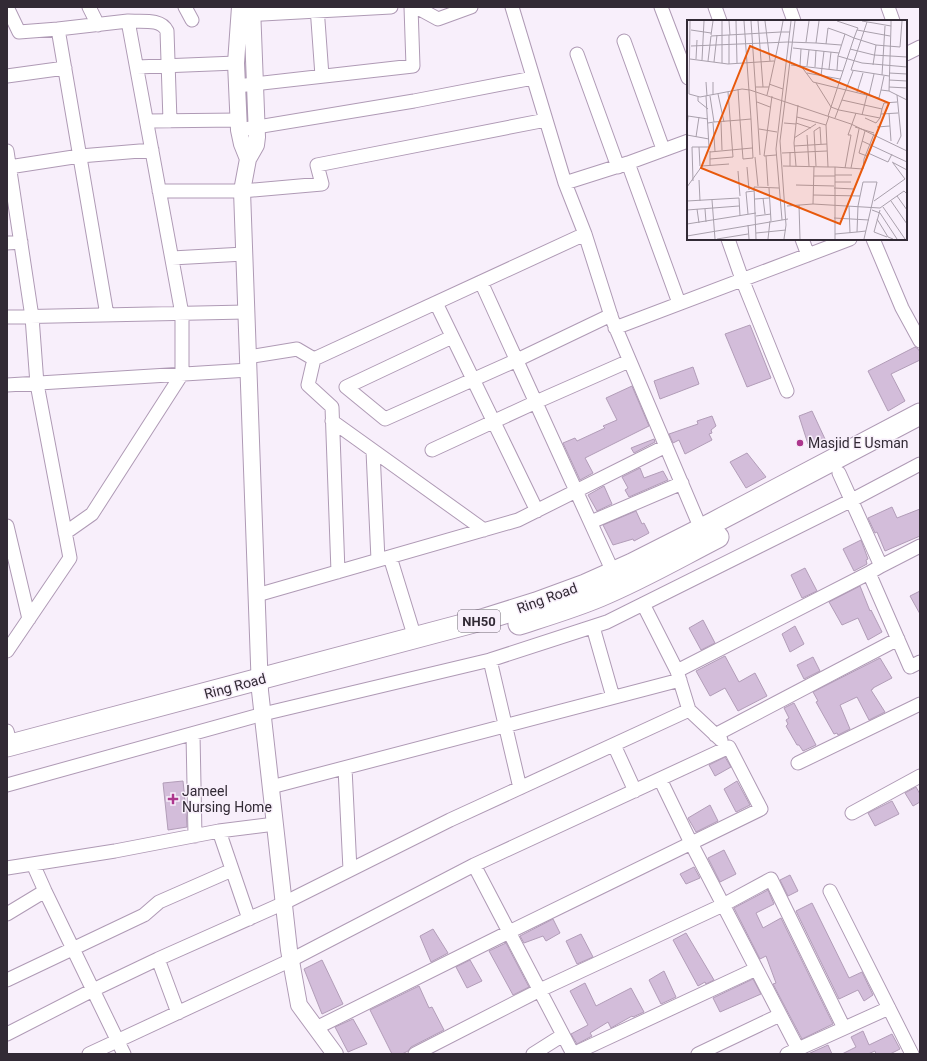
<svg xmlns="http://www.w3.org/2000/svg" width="927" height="1061" viewBox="0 0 927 1061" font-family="Roboto,sans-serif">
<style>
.building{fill:#d3bdda;stroke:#b29db8}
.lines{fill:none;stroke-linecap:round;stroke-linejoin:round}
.minor-casing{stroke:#af9ab5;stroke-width:15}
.tertiary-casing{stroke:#af9ab5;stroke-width:18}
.trunk-casing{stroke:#af9ab5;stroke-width:23}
.minor{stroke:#fff;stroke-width:13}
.tertiary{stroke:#fff;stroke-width:16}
.trunk{stroke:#fff;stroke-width:21}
.poi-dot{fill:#ad368d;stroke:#f8effb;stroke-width:1.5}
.labels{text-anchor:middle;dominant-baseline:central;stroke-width:3;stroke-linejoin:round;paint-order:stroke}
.shield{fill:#f8effb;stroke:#6d6570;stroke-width:1}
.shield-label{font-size:13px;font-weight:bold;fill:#322a35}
.poi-label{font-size:14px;fill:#322a35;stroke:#f8effb;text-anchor:start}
.street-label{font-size:14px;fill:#322a35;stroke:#f8effb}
.inset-road{fill:none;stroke:#a9a0ac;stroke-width:1}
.view{fill:#e8590c;fill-opacity:0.15;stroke:#e8590c;stroke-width:2}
.inset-edge{fill:none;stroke:#322a35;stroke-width:2}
</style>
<rect width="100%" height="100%" fill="#f8effb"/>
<path class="building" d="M750,325L771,378L747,387L725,334Z
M915,347L918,349L920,352V360L891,374L905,401L888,411L868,371Z
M693,367L699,384L660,399L654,381Z
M632,386L649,426L585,458L593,473L580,480L563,443L575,438L577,441L605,428L603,426L617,420L606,398Z
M812,411L825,439L808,444L799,416Z
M712,416L716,426L711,430L712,433L709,434L712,440L685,454L679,440L673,443L669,434L698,424L697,421Z
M654,439L655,442L634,453L631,448Z
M747,453L766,477L746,488L730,462Z
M640,468L644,478L663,471L668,480L629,497L625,490L628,488L622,477Z
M604,486L612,504L597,511L588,495Z
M892,507L897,518L920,509V536L885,551L877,532L875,533L868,518Z
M636,511L642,524L644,523L649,533L634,541L633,539L613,545L603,525Z
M861,540L868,559L866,560L867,564L854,571L843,549Z
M805,568L817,591L802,598L791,575Z
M860,586L870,611L871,610L882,632L868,640L858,618L842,625L829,602Z
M920,591V614L910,596Z
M703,620L715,643L701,650L689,628Z
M795,626L804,644L790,652L782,634Z
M725,656L739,682L755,673L767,696L738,711L725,688L710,696L696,671Z
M813,657L820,671L804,679L797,665Z
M880,658L892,678L873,688V689L871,690L885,712L869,720L857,697L840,705L850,729L838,735L837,733L834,734L816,702L818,701L813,692Z
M794,703L816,745L803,751L799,745H797L786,726L788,724L786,720L789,718L784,708Z
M725,757L731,767L715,776L709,765Z
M183,781L186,810L187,827L168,830L163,783Z
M737,781L750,805L736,812L724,789Z
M916,787L920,794V802L913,806L905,793Z
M892,801L899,814L875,826L868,813Z
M710,805L718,821L696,832L688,818Z
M724,850L736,874L720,882L708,858Z
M694,867L700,878L686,884L680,874Z
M790,875L798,891L788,896L780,880Z
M768,890L774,904L756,913L763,928L781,918L833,1024L802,1039L773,984L776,983L766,956L760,959L734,908Z
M812,903L849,978L862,972L873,995L864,1001L858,990L839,999L796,911Z
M553,919L560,933L546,941L543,936L524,943L520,936Z
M433,929L448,953L431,962L420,936Z
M686,933L714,980L706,984L705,982L698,986L673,940Z
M581,934L593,957L577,964L566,941Z
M506,943L529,987L513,995L489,951Z
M322,960L343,1004L322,1014L304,969Z
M470,960L482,981L467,988L456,967Z
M664,971L676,997L661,1004L649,980Z
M753,979L761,994L720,1012L713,998Z
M585,983L596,1006L631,988L644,1012L633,1017L632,1016L611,1028L608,1022L590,1033L592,1036L577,1044L571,1034L588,1025L570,991Z
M419,986L429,1008L432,1007L444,1030L411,1047L408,1051L402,1054H392L370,1010Z
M353,1019L367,1044L348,1052L335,1027Z
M863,1031L869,1045L892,1034L900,1049L890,1054H876L875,1051L868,1054H842L856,1047L851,1037Z
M828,1045L832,1054H808Z"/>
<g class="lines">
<g class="minor-casing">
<path id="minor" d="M7,7L19,32L58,29L107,315
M89,7L98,25
M185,7L192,20
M317,7L322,76
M416,7L438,19L471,7
M512,7L565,183
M661,7L688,78
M715,7L720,21
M789,7L794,21
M888,7L893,21
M243,15L391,7
M128,21C141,22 161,18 167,31L170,121
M58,29L128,21L182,314V374L92,514L65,533
M624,41L663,149
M577,54L618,167
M906,54L920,47
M137,67L236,63
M7,76L65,68
M237,86L413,66L411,7
M147,121L239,120
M239,130L414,101L533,78
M7,151L32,317L37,384L70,558L7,651
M628,163L679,303
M9,167L80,156L152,150
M159,191H242L322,184L317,165L546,120
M585,234L612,319L701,529
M728,239L742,279L787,391
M802,239L808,255
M873,239L902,308L920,341
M7,243L21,242
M172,258L244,254
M481,282L613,572
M436,303L537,511
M7,317L246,312
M615,328L850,239
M452,337L346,387L385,419L517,360L611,315
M248,357L297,349L314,359L585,234L565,183L628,163L688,141
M314,359L308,385L332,407L338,572
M7,385L249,370
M332,421L484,530
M432,450L536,402L629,361
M373,451L378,560
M839,473L881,566L869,573L910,667L920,662
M591,522L682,483
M7,526L29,619
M390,557L415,638
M881,566L920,546
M257,595L518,520L666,446
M643,604L677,671L689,710L721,740
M593,627L613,697
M490,660L520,788
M677,671L869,573
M7,731L11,745
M193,734L195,836
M715,735L898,639
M614,745L635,791
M798,763L920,704
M345,768L350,870
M660,779L691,843L798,1049
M7,785L263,714L490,660L607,622L852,500L920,464
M271,787L680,680
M852,813L920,776
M33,864L45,891L124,1054
M7,868L115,851L219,831
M830,891L912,1054
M7,914L45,891
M249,919L219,831L275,824
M158,959L178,1013
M7,980L144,915L159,902L232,870
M316,1028L509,932L761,809L729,747L474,865L573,1054
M7,1034L93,990L158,959L284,903L450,820L689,710
M89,1054L291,960L474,865
M415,1054L540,990L723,905L771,879L844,1028
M533,1054L563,1035
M573,1054L756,969
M698,1054L780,1015
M787,1054L889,1008"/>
</g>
<g class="tertiary-casing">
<path id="tertiary" d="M240,7L236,63L239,130L242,144L248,159
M252,7L257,137L256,145L248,159L242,191L260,691L289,950L299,1005L335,1054"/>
</g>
<g class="trunk-casing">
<path id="trunk" d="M519,624C547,615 574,607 600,596C641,579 679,557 718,537
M7,746L485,619L536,603L585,585L632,564L713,523L920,414"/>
</g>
<use href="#minor" class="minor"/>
<use href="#tertiary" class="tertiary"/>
<use href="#trunk" class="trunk"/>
</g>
<g class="poi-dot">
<circle cx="800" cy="443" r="4"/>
<path d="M171 793h4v4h4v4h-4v4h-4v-4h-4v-4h4z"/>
</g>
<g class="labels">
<rect class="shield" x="458" y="610" width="42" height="22" rx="3"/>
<g class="shield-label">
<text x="479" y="621">NH50</text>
</g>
<g class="poi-label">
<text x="808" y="443">Masjid E Usman</text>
<text x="182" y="791">Jameel<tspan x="182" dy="16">Nursing Home</tspan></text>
</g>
<g class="street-label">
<text transform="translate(547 598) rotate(-20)">Ring Road</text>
<text transform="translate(235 686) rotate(-15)">Ring Road</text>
</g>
</g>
<g transform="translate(687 20)">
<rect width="220" height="220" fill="#f8effb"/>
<path class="inset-road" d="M3,1L2,74L13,77L55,69L63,70L164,104L220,131M35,1V43M42,1L43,15M49,1L50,43M57,1L64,99M64,1L73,135M71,1L76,67M78,1L83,41M132,1L129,23L154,25M150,1L171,8L170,10L203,16M175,1L204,6V1M180,2L164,50L202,56M204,6L202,71L220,80M4,10L24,13M24,15L26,1M42,15V44M119,22L122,1M139,24L141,8L158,14M4,26L101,22L129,23M106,28L152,33L151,36L175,43L220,47M163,29L187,35L220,37M152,33L158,14L167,18L170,10M3,39L41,44L87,41M9,39L10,20M15,40L17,1M21,41L24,16L94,12L96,1M27,42L30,15M104,45L156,51M186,45L189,25M113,46L114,29M114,46L126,62L192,78L194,70L202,71M120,46L122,30M128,47L129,30M142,49L144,32M150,50L151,36M120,53L153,59M202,53L220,54M195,55L198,6M134,56L137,31M202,60L220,61M19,62L20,76M26,62V75M129,63L144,87L152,90L193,98L195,89M82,64L96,69M69,67H82L80,75M82,67L94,12H103M202,67L220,68M194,70L197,56M170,72L176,53M31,74L37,102M182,75L187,54M210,75L214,116L210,124M23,76L27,102M11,77V81L21,89M155,80L195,89L197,83L210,82M70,82L83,87M202,93L204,121M194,94L211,93M175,95L180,75M141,96L167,18L189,25L213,27L215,1M142,96L139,105L141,147H148V219M110,97L139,105M148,98L166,51M178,98L189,103L193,98M34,102L35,130M21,103L27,102L53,100L64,99L66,138L56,139L53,100L51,69M26,103L28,131M97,103L109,104M109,103L124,108M168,107L187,113M190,107L203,106M0,108L1,96L21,99M72,109L90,112M178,111L172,133L180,136M0,115L22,119M120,115L122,146M9,117L12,97M107,118L129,104M175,121L220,142M107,126L140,124M12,127L13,146M23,131V146M23,132L65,128M103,132V146M95,133L140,131M181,133L201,142L205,134M77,136L85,76M77,136L89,135M79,136L81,166M68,137L71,166M23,139L46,137L41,72M205,142L220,150M96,146L141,147M109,146L107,123L111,85M129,146L127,111L133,107L134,124M60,147L62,170M148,147L176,149L177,139L187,114M158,148L164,115H161L169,93M164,148L172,109M51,151L53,176M148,155H165M127,156H148M12,160L13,181M6,161L5,127H22L19,76M148,162H164M109,165L147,166M0,167L15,146L42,144M82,168L84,201M147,168L167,169M126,175L173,176M210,176L220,190M76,178L78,194M68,179L82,178M25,180L28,219M0,181L52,178L53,196M187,181L218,159L206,143M204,181L220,204M126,184L127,146M112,185L113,219M100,186L126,184L193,188L217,171L220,174M162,186L163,213M196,187L218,219M10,189L12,203M18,189L19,202M0,190L52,186M185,190L193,193L210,219M193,190L187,212L200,217M61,194L59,172L67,171M69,196L84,194M147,198L182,200M190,199L201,217L206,219M95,200L89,129L104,1M0,204L69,193M61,205L62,219M69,213L99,210M148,214L170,212M0,216L101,199M30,219L61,214M69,219L67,167L92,168M81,219L83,201M97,219L99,205L93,121L108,1M177,219L190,162H176L171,186L170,212L179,211"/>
<path class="view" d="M63,26L202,83L153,204L14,148Z"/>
<rect width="220" height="220" class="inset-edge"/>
</g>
<rect width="927" height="1061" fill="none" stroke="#322a35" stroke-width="16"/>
</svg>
